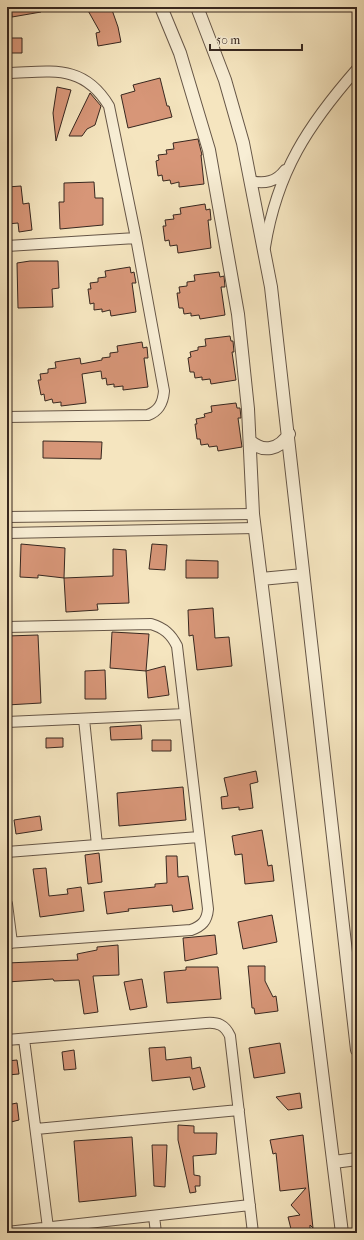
<svg xmlns="http://www.w3.org/2000/svg" width="364" height="1240" viewBox="0 0 364 1240" font-family="'IM FELL French Canon',serif">
<style>
.building{fill:#d79678;stroke:#37271f}
.lines{fill:none;stroke-linecap:round;stroke-linejoin:round}
.minor-casing{stroke:#665647;stroke-width:12}
.tertiary-casing{stroke:#665647;stroke-width:14}
.minor{stroke:#f8eed5;stroke-width:10}
.tertiary{stroke:#f8eed5;stroke-width:12}
</style>
<rect width="100%" height="100%" fill="#f5e5bf"/>
<filter id="stains"><feTurbulence type="fractalNoise" baseFrequency=".005" numOctaves="4"/><feColorMatrix values="0 0 0 0 .2 0 0 0 0 .09 0 0 0 0 .02 0 0 0 .5 -.17"/></filter>
<radialGradient id="worn" r=".72"><stop offset=".6" stop-color="#630" stop-opacity="0"/><stop offset="1" stop-color="#630" stop-opacity=".3"/></radialGradient>
<path class="building" d="M11,7H40L41,12L12,17Z
M86,7H111L118,27L121,42L98,46L96,33L100,32Z
M7,38H22V53H7Z
M160,78L167,106H169L172,117L128,128L121,95L135,91L133,85Z
M57,87L71,90L56,141L53,113Z
M90,93L101,106L95,125L87,129L82,136H69Z
M198,139L202,155H201L204,184L179,187V182L171,184L170,180L163,181L162,175L158,176L156,161L159,160L158,155L167,154L166,150L174,149L173,143Z
M94,182L95,198H103V225L60,229L59,202H64V183Z
M21,186L23,204L29,203L32,230L19,232L18,223L7,224V187Z
M205,204L206,210L210,209L211,220H208L211,248L178,253L177,245L170,246L169,240L165,241L163,226H166L165,220L174,219L173,215L181,214L180,208Z
M30,261H58L59,288L52,289L53,307L18,308L17,263Z
M130,267L131,273L134,272L136,283H132L136,312L111,316L110,310L102,312V309L94,310V303L90,304L88,289H91L90,283L98,282V278L106,277L105,271Z
M219,272L220,277L224,276L225,287H221L225,315L200,319L199,315L191,316V313L184,314L183,308H179L177,293H180L179,287L187,286V282L195,281L194,275Z
M230,336L231,341H233L234,352H232L236,380L211,384L210,379L202,380V377L195,378L194,372H190L188,358L191,357L190,352L198,350V347L206,346L205,339Z
M142,342L143,348L147,347L148,358H144L148,387L123,390V386L114,387V384L107,385L106,378L102,379L101,371L82,374L86,403L61,406V402L53,403L52,399L45,401L44,394L41,395L38,380H41L40,374L48,373V369L56,368L55,362L80,358L81,364L102,360V358L110,357V353L118,352L117,346Z
M236,403L237,408H240L241,418H238L242,447L218,451L217,446L209,447L208,444L201,445L200,439H197L195,424H197L196,419L205,417L204,414L212,412L211,406Z
M43,441L102,442L101,459L43,458Z
M21,544L65,548L64,578L38,575V578L20,577Z
M152,544L167,545L165,570L149,569Z
M113,549L126,550L129,603L97,604L98,610L66,612L64,578L113,576Z
M186,560L218,561V578H186Z
M213,608L215,638L229,637L232,666L197,670L193,635L189,636L188,610Z
M112,632L149,634L146,671L110,668Z
M38,635L41,703L7,705V636Z
M165,666L169,695L148,698L146,671Z
M105,670L106,699H85V671Z
M141,725L142,739L111,740L110,727Z
M46,738H63V747L46,748Z
M152,740H171V751H152Z
M256,771L258,782L250,784L253,808L239,810V807L222,809L221,797L228,796L224,778Z
M183,787L186,820L119,826L117,793Z
M40,816L42,830L16,834L14,820Z
M262,830L268,866L272,865L274,881L245,884L242,854L235,855L232,836Z
M99,853L102,882L88,884L85,855Z
M166,856H177L178,877L188,876L193,909L173,912L172,905L128,909L129,911L107,914L104,892L155,887V884L167,883Z
M46,868L49,896L68,894L67,889L81,887L84,911L40,917L33,869Z
M272,915L277,942L243,949L238,922Z
M215,935L217,954L185,961L183,938Z
M118,945L119,975L93,976L98,1012L84,1014L79,980L54,981L53,979L7,982V963L78,960L77,954L97,950V947Z
M248,966H265V981L273,997L276,996L278,1011L255,1014L254,1008H252Z
M186,967H218L221,999L167,1003L164,972L186,970Z
M142,979L147,1007L130,1010L124,982Z
M280,1043L285,1073L254,1078L249,1048Z
M165,1047L166,1060L191,1057L192,1069L200,1067L205,1087L193,1090L190,1077L152,1081L149,1048Z
M74,1050L76,1069L64,1070L62,1052Z
M17,1060L19,1074L7,1075V1061Z
M300,1093L302,1108L288,1110L276,1097Z
M17,1103L19,1120L7,1123V1105Z
M178,1125L194,1126V1133H217L216,1154L193,1156L194,1175L200,1176V1186H195L196,1192L190,1193L178,1140Z
M303,1135L313,1228L310,1225V1233H292L288,1217L300,1215L291,1205L306,1188L280,1191L276,1153L273,1154L270,1140Z
M132,1137L136,1196L79,1202L74,1141Z
M152,1145H167L165,1187L154,1186Z"/>
<g class="lines">
<g class="minor-casing">
<path id="minor" d="M7,73C51,72 83,63 109,106L136,238L164,391C163,403 159,411 148,415L7,417
M250,181C265,184 276,182 285,170
M7,246L136,238
M265,247C277,172 308,125 357,69
M7,517L253,514
M7,533L255,528
M7,627L151,624C164,628 171,634 177,646L208,909C207,921 202,926 191,930L7,943
M84,719L97,845
M7,722L185,714
M7,852L199,837
M7,904L12,943
M24,1039L48,1228
M7,1040L206,1023C218,1022 225,1025 230,1036L253,1233
M36,1129L239,1110
M154,1216L156,1233
M7,1232L250,1205"/>
</g>
<g class="tertiary-casing">
<path id="tertiary" d="M161,7L180,53L209,150L238,314L248,409L253,514L342,1233
M197,7L225,80L243,143L271,287L357,1050
M250,441C263,453 279,450 289,434
M261,579L303,575
M334,1162L357,1159"/>
</g>
<use href="#minor" class="minor"/>
<use href="#tertiary" class="tertiary"/>
</g>
<rect width="364" height="1240" fill="none" stroke="#f5e5bf" stroke-width="24"/>
<rect x="8" y="8" width="348" height="1224" fill="none" stroke="#37271f" stroke-width="2"/>
<rect x="12" y="12" width="340" height="1216" fill="none" stroke="#37271f"/>
<path d="M210 44v6h92v-6" fill="none" stroke="#37271f" stroke-width="2"/>
<text x="216" y="44" font-size="12" fill="#37271f" stroke="#f8eed5" stroke-width="3" paint-order="stroke">50 m</text>
<rect width="100%" height="100%" filter="url(#stains)"/>
<rect width="100%" height="100%" fill="url(#worn)"/>
</svg>
